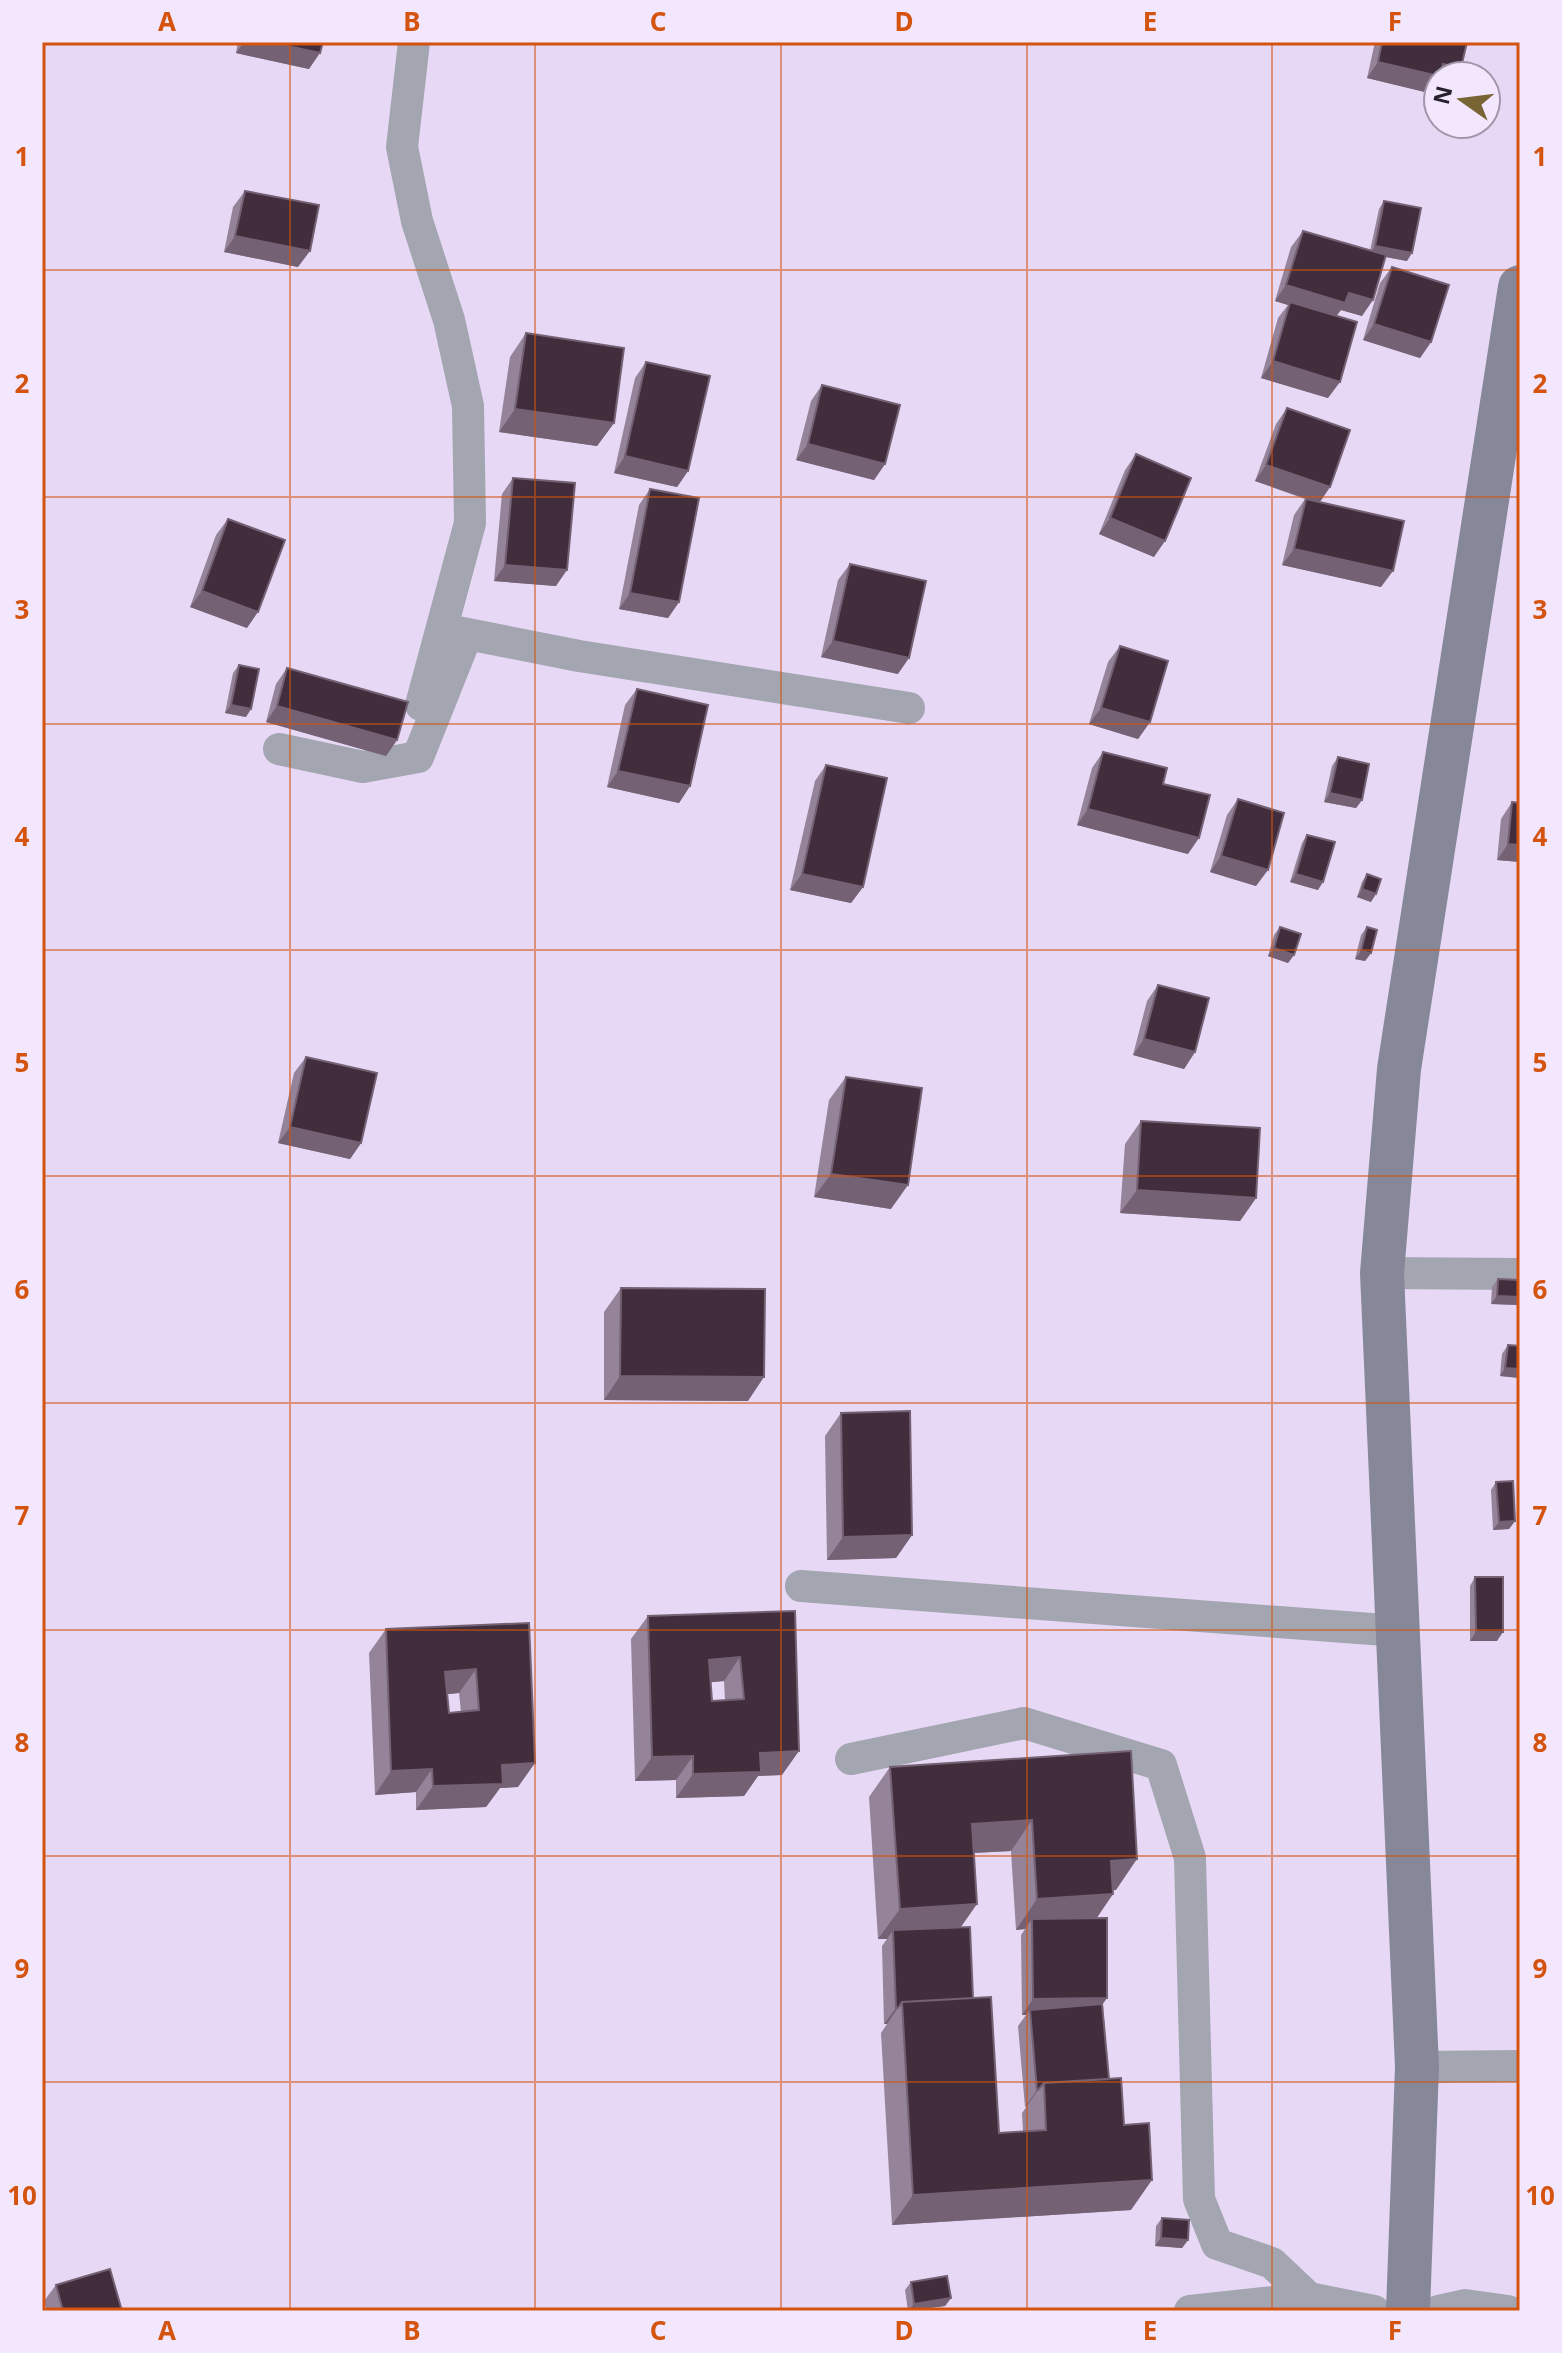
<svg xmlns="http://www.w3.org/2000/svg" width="1562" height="2353" viewBox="0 0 1562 2353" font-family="'Noto Sans',sans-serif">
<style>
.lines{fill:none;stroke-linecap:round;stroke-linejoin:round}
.street{stroke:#a3a5b1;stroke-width:32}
.secondary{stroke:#86889a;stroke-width:44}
.wall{fill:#948399;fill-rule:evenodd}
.shaded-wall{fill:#746174}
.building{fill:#422d3d;stroke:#746174;stroke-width:2;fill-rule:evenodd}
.grid{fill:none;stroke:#d4530f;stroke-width:2;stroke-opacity:0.55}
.neatline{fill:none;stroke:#d4530f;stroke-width:3}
.grid-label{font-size:26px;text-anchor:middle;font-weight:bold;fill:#d4530f}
</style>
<rect width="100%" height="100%" fill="#e7d9f5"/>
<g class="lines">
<path class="street" d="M414,42L402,147L417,221L449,320L468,406L470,523L421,705
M442,629L579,656L909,708
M279,749L363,767L418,757L467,634
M1382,1273L1520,1274
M801,1586L1398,1631
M851,1759L1024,1723L1161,1765L1190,1858L1199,2199L1217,2244L1272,2263L1309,2298
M1417,2067L1520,2066
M1190,2311L1309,2298L1374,2311
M1438,2311L1465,2305L1508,2311"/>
<path class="secondary" d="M1408,2311L1417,2067L1382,1273L1399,1069L1520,287"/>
</g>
<path class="wall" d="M238,42H323L309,69L236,53Z
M1375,42H1467L1461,68L1455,76H1438V81L1429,93L1367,78Z
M245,191L298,267L224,252L233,207Z
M1384,201L1407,261L1386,257L1362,316L1341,310L1336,316L1328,398L1261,378L1278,318L1288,305L1275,301L1291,247L1303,231L1370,251L1379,209Z
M1392,267L1431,342L1420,358L1363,340L1380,283Z
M526,333L614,423L597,446L499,432L510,357Z
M646,362L688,471L677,487L614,473L635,378Z
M822,385L885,464L874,480L796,460L811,401Z
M1287,408L1330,487L1320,502L1381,587L1282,565L1294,515L1305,499L1255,481L1276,424Z
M1136,454L1154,557L1099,534L1125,470Z
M513,478L556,586L494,581L502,494Z
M650,489L679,602L668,618L619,609L639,505Z
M228,519L247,628L190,607L216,535Z
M850,564L898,674L821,657L838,580Z
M1120,646L1150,722L1138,739L1089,724L1108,662Z
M239,665L246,717L225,713L233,673Z
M287,668L397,740L386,756L266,722L276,684Z
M637,689L690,786L679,803L607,787L625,705Z
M1103,752L1163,784L1188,854L1077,825L1092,768Z
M1338,757L1362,800L1356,808L1324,802L1332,766Z
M826,765L863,887L851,903L790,890L815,781Z
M1238,799L1256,886L1210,872L1227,815Z
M1512,802L1520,803V862L1497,860L1501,819Z
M1307,835L1318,890L1290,882L1302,843Z
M1367,874L1371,902L1357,897L1362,882Z
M1280,927L1294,955L1288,963L1268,956L1274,935Z
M1367,927L1371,953L1365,961L1355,959L1361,935Z
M1158,985L1195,1052L1184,1069L1133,1055L1147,1001Z
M306,1057L361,1143L350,1159L278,1143L294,1073Z
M846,1077L891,1209L814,1197L829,1100Z
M1141,1121L1256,1198L1240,1221L1120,1213L1125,1144Z
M1498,1279L1519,1305L1491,1304L1492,1287Z
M621,1288L748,1401L604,1400V1312Z
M1508,1345L1520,1378L1500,1376L1502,1354Z
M841,1413L912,1535L896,1558L827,1560L825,1436Z
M1496,1482L1515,1521L1509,1529L1493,1530L1491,1490Z
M1475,1577L1497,1641H1470V1586Z
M795,1611L782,1775L758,1776L744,1796L676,1798V1780L635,1781L631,1639L648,1616ZM724,1681L725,1700L712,1701L711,1682Z
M529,1623L518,1787L500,1788L486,1807L416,1810V1792L375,1795L369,1653L386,1629ZM459,1693L461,1712L449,1713L447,1694Z
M1131,1751L1116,1890H1113V1894L1096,1918L1109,2079L1124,2125L1131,2210L892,2225L881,2033L887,2024H884L882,1946L887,1939H878L869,1797L890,1767ZM1011,1851L1016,1930L1025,1929L1021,1935L1022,2015H1026L1018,2026L1025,2107L1027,2106L1022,2113L1023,2131L999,2133L973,1998L960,1927L974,1853Z
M1162,2218L1188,2240L1182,2248L1155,2246L1156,2226Z
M911,2282L951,2298L945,2306L908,2311L905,2290Z
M56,2285L122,2311H47L44,2301Z"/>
<path class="shaded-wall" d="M244,42H269L320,53L309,69L236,53Z
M1378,62L1443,64L1461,68L1455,76H1438V81L1429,93L1367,78Z
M235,236L310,251L298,267L224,252Z
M1375,246L1412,253L1407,261L1370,254Z
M1286,285L1349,293L1373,300L1362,316L1341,310L1334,319L1290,302L1288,305L1275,301Z
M1374,324L1431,342L1420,358L1363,340Z
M1273,361L1340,382L1328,398L1261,378Z
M515,409L614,423L597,446L499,432Z
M808,444L885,464L874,480L796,460Z
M625,456L688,471L677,487L614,473Z
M1266,465L1330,487L1319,503L1255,481Z
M1110,518L1165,541L1154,557L1099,534Z
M1294,549L1393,571L1381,587L1282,565Z
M505,565L567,570L556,586L494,581Z
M202,591L258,612L247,628L190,607Z
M630,593L679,602L668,618L619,609Z
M833,641L909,658L898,674L821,657Z
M231,705L251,709L246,717L225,713Z
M277,706L397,740L386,756L266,722Z
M1101,708L1150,722L1138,739L1089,724Z
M618,771L690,786L679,803L607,787Z
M1330,793L1362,800L1356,808L1324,802Z
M1088,809L1199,838L1188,854L1077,825Z
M1508,844L1520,845V862L1497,860Z
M1221,856L1268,870L1256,886L1210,872Z
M802,874L863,887L851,903L790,890Z
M1296,874L1323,882L1318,890L1290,882Z
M1362,889L1376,894L1371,902L1357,897Z
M1274,948L1294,955L1288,963L1268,956Z
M1361,951L1371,953L1365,961L1355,959Z
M1144,1039L1195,1052L1184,1069L1133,1055Z
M290,1127L361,1143L350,1159L278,1143Z
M831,1174L908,1185L891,1209L814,1197Z
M1137,1190L1256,1198L1240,1221L1120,1213Z
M1497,1296L1520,1297V1304L1519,1305L1491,1304Z
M1505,1368L1520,1369V1378L1500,1376Z
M620,1376L764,1377L748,1401L604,1400Z
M1515,1521L1509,1529L1493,1530L1499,1522Z
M912,1535L896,1558L827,1560L843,1537Z
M1476,1632H1503L1497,1641H1470Z
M740,1657L724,1681L693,1684L709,1660Z
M476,1669L459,1693L429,1696L445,1672Z
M799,1751L782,1775L758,1776L744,1796L676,1798L693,1774L760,1753Z
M693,1756L676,1780L635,1781L652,1757Z
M535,1763L518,1787L500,1788L486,1807L416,1810L433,1786L502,1765Z
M432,1769L416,1792L375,1795L391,1771Z
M1032,1820L1011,1851L951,1854L972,1824Z
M1137,1859L1116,1890L1090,1892L1111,1861Z
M1113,1894L1092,1925L1032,1919L1025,1929L1016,1930L1037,1899Z
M977,1904L956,1934L893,1930L887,1939H878L900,1909Z
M1107,1998L1096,2014L1030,2010L1026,2015H1022L1033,1999Z
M896,2008H898L887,2024H884Z
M1037,2090H1038L1027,2106L1025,2107Z
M1152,2180L1131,2210L892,2225L913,2195Z
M1161,2238L1188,2240L1182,2248L1155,2246Z
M951,2298L945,2306L908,2311L914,2304Z"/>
<path class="building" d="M269,42H323L320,53Z
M1382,42H1467L1461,68L1443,64L1441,76H1438L1378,62Z
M245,191L319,205L310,251L235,236Z
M1384,201L1421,208L1412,253L1375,246Z
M1303,231L1386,255L1373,300L1349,293L1345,303L1286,285Z
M1392,267L1449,285L1431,342L1374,324Z
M1290,302L1357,322L1340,382L1273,361Z
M526,333L624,348L614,423L515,409Z
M646,362L710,376L688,471L625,456Z
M822,385L900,405L885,464L808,444Z
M1287,408L1350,430L1330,487L1266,465Z
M1136,454L1191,478L1165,541L1110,518Z
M513,478L575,483L567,570L505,565Z
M650,489L699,498L679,602L630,593Z
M1306,499L1404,521L1393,571L1294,549Z
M228,519L285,540L258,612L202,591Z
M850,564L926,581L909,658L833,641Z
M1120,646L1168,661L1150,722L1101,708Z
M239,665L259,669L251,709L231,705Z
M287,668L408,702L397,740L277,706Z
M637,689L708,705L690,786L618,771Z
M1103,752L1167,768L1163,784L1210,795L1199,838L1088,809Z
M1338,757L1369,764L1362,800L1330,793Z
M826,765L887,778L863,887L802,874Z
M1238,799L1284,813L1268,870L1221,856Z
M1512,802L1520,803V845L1508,844Z
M1307,835L1335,842L1323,882L1296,874Z
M1367,874L1381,879L1376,894L1362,889Z
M1280,927L1301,934L1294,955L1274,948Z
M1367,927L1377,930L1371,953L1361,951Z
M1158,985L1209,998L1195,1052L1144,1039Z
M306,1057L377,1073L361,1143L290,1127Z
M846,1077L922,1088L908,1185L831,1174Z
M1141,1121L1260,1128L1256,1198L1137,1190Z
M1498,1279L1520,1280V1297L1497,1296Z
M621,1288L765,1289L764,1377L620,1376Z
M1508,1345L1520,1346V1369L1505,1368Z
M910,1411L912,1535L843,1537L841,1413Z
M1513,1481L1515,1521L1499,1522L1496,1482Z
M1475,1577H1503V1632H1476Z
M795,1611L799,1751L760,1753L761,1772L693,1774V1756L652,1757L648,1616ZM740,1657L744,1699L712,1701L709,1660Z
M529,1623L535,1763L502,1765L503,1784L433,1786L432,1769L391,1771L386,1629ZM476,1669L479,1710L449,1713L445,1672Z
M1131,1751L1137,1859L1111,1861L1113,1894L1037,1899L1032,1820L972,1824L977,1904L900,1909L890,1767Z
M1107,1918V1998L1033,1999L1032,1919Z
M970,1927L973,1998L902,2002L898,2008H896L893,1930Z
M991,1997L999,2133L1046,2130L1044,2083L1121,2078L1124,2125L1149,2123L1152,2180L913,2195L902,2002Z
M1102,2004L1109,2079L1044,2083L1038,2090H1037L1030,2010Z
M1162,2218L1189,2220L1188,2240L1161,2238Z
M110,2269L122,2311H63L56,2285Z
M947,2276L951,2298L914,2304L911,2282Z"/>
<path class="grid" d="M290,42V2311M535,42V2311M781,42V2311M1027,42V2311M1272,42V2311M42,270H1520M42,497H1520M42,724H1520M42,950H1520M42,1176H1520M42,1403H1520M42,1630H1520M42,1856H1520M42,2082H1520"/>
<rect width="1562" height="2353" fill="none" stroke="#f3e7fe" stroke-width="88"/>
<g transform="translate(1462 100) rotate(284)"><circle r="38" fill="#f3e7fe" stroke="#a197a9" stroke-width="2"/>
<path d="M0-6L14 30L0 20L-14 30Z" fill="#796433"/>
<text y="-12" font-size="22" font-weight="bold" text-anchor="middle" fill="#25202a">N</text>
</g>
<rect x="44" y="44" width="1474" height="2265" class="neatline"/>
<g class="grid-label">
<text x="167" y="31">A</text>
<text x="412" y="31">B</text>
<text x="658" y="31">C</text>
<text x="904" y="31">D</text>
<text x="1150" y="31">E</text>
<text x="1395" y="31">F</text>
<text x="22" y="166">1</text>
<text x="1540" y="166">1</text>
<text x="22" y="393">2</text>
<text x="1540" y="393">2</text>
<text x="22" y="619">3</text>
<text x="1540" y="619">3</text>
<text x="22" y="846">4</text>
<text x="1540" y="846">4</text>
<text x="22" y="1072">5</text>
<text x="1540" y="1072">5</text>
<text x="22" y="1299">6</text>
<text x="1540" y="1299">6</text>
<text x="22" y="1525">7</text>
<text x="1540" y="1525">7</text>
<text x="22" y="1752">8</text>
<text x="1540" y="1752">8</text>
<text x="22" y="1978">9</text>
<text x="1540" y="1978">9</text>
<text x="22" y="2205">10</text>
<text x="1540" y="2205">10</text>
<text x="167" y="2340">A</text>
<text x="412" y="2340">B</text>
<text x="658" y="2340">C</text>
<text x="904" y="2340">D</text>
<text x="1150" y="2340">E</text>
<text x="1395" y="2340">F</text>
</g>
</svg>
